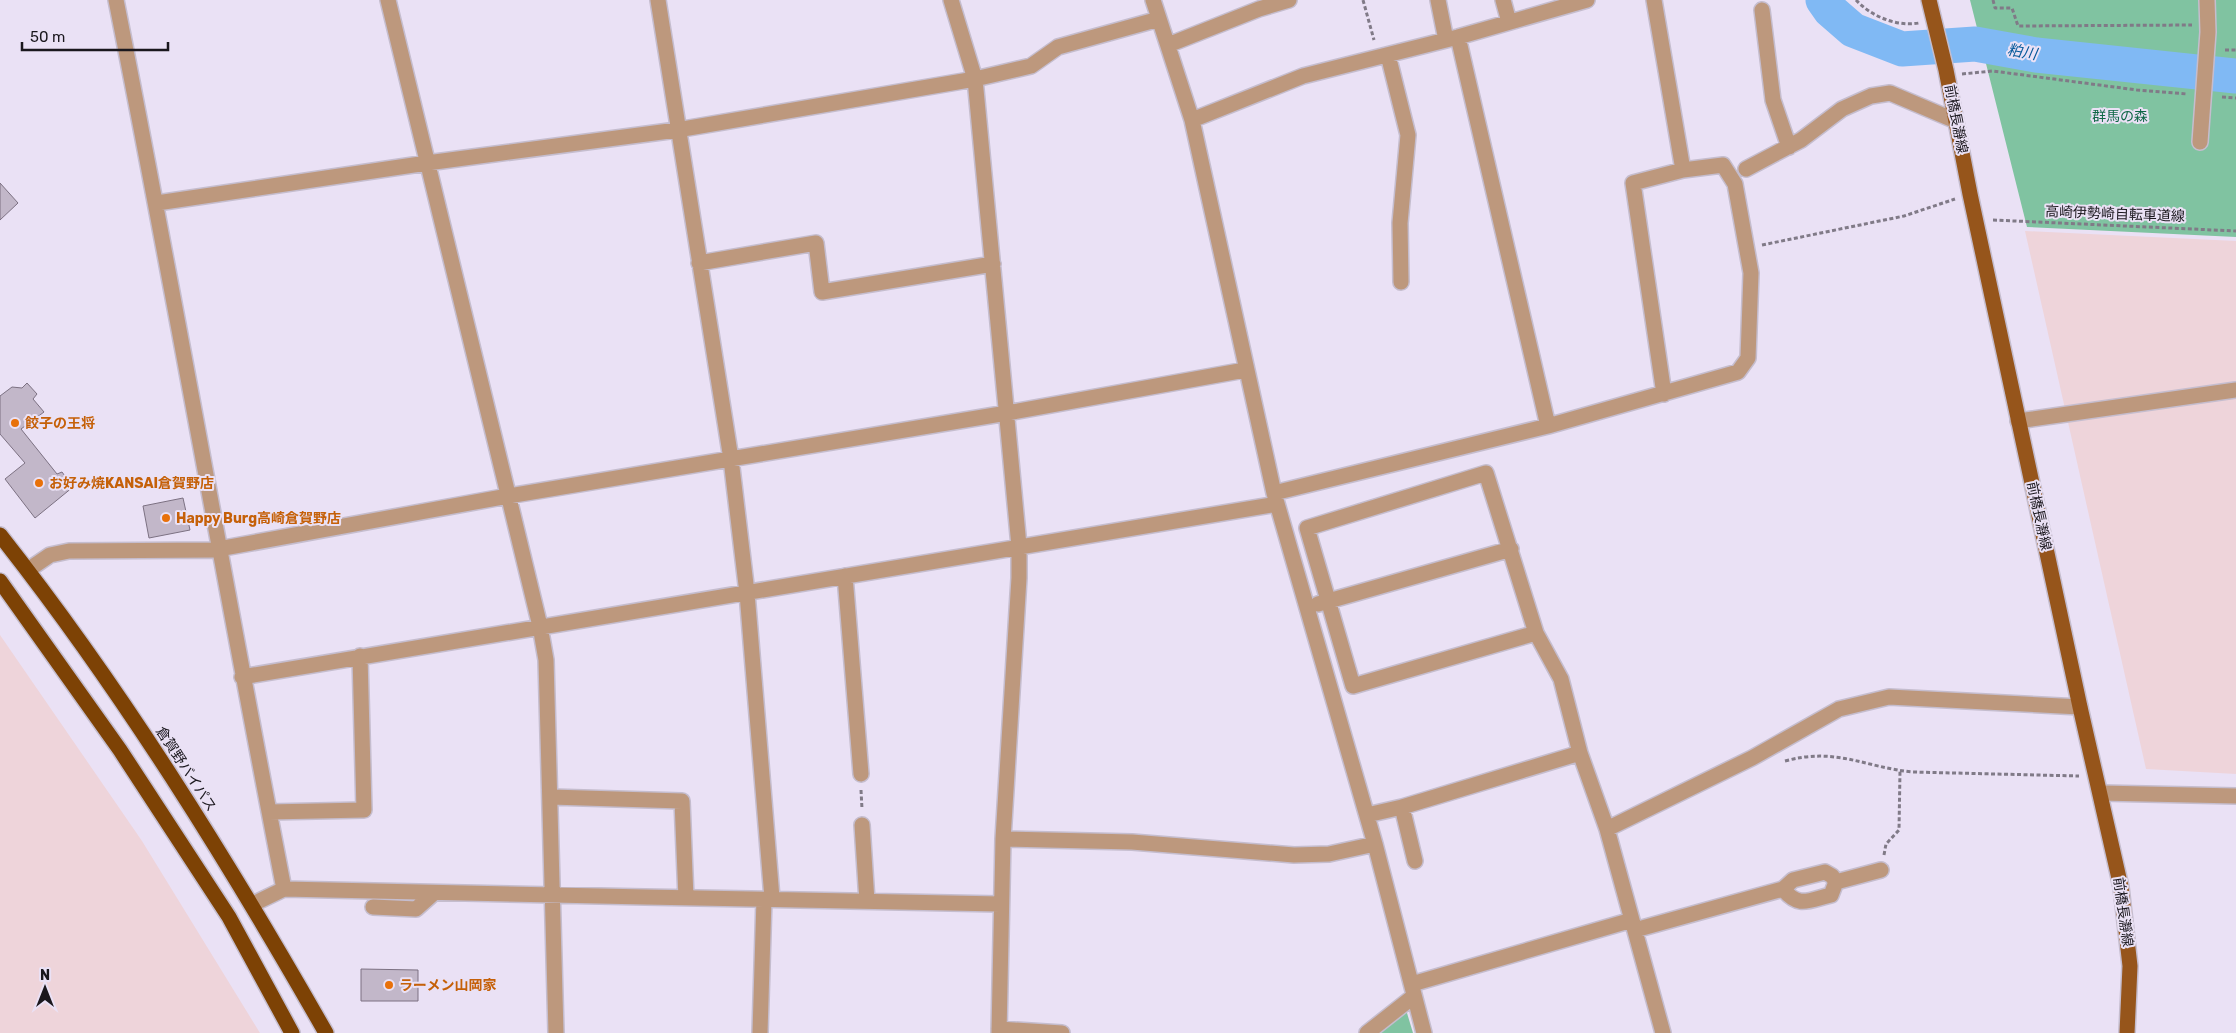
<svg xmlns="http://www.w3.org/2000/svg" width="2236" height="1033" viewBox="0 0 2236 1033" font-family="Rubik,'Noto Sans JP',sans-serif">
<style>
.industrial{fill:#eed4da}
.green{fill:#80c3a1}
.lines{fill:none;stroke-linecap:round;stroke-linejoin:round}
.river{stroke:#80b9f4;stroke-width:35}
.building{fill:#c2b7c9;stroke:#7c7182}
.minor-casing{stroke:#c5bdce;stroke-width:18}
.major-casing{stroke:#c5bdce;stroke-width:18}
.highway-casing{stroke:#c5bdce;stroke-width:18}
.path{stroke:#807a87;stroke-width:3;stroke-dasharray:4 2.5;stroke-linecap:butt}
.minor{stroke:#bd987d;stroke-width:15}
.major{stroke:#96551b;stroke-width:15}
.highway{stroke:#7d4205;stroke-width:15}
.food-dot{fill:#e8710a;stroke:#eae1f5;stroke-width:2}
.labels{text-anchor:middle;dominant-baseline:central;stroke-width:4;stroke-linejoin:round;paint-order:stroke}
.park-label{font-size:14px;fill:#0f6746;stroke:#eae1f5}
.street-label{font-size:14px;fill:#1a171d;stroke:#eae1f5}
.food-label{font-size:14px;font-weight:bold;fill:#c56008;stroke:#eae1f5;text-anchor:start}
.water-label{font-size:15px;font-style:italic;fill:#04589a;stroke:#eae1f5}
</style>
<rect width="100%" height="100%" fill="#eae1f5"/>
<path class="industrial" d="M2025,231L2236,241V774L2146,769Z
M0,635L142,841L260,1033H0Z"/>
<path class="green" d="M1970,0H2236V237L2027,227Z
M1400,1013H1407L1413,1033H1376Z"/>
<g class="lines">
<path class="river" d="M1823,0L1830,10L1853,30L1902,49L1975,44L2036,55L2236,76"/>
</g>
<path class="building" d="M0,183L18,203L0,220Z
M27,383L37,394L33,399L44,412L21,429L57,474L62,472L73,487L35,518L5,479L25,463L0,434V396L12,387L22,388Z
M183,498L190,530L149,538L143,506Z
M361,969L418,970V1001H361Z"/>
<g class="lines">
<g class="minor-casing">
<path id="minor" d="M116,0C175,296 226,593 284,889L253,904
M388,0L540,626L546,660L556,1033
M658,0L731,459L747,593L772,898
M951,0L975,79L1019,546V578L1003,839L999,1033
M1153,0L1192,120L1274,493L1375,844L1424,1033
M1438,0L1446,40
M1503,0L1509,22
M1762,10L1773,100L1789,147
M1458,37L1548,426
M1168,45L1259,9L1289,0
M1388,55L1408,135L1400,223L1401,282
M1192,120L1303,76L1458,37L1587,0
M2200,142L2208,32L2207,0
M1746,169L1801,140L1842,109L1871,96L1890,93L1956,121
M157,203L427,163L677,130L975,79L1031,66L1058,47L1159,19
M699,263L816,243L822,292L993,264
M1664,394L1633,183L1683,170
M2018,421L2236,390
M1274,493L1548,426L1738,372L1748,358L1751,273L1735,184L1723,165L1683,170L1654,0
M28,570L50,555L69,551L213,550L508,496L1007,413L1245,370
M845,576L861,774
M1318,604L1511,549
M1536,633L1353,686L1307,528L1486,473L1536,633L1561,679L1580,753L1607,829L1663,1033
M242,677L1277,504
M2101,793L2236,796
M551,797L682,801L686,898
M269,812L364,810L360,656
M1367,815L1402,807
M862,825L867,901
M1607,829L1752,758L1839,709L1889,697L2080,707
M1003,839L1132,842L1294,855L1329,854L1375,844
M1415,861L1402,807L1580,753
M1836,882L1881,870
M284,889C523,896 761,898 1000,904
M373,907L416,909L434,893
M1635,930L1783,889L1793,880L1825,872L1832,876L1836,882L1831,895C1809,900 1799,909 1783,889
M1412,984L1632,920
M999,1029L1062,1033
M760,1033L764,899
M1367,1033L1414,996"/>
</g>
<g class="major-casing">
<path id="major" d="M1929,0L1946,70L1970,194L2080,707L2121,887L2130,966L2127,1033"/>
</g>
<g class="highway-casing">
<path id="highway" d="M0,535C123,691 228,861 326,1033
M0,581L120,750L229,917L292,1033"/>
</g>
<path class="path" d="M1363,0L1374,40
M1856,0C1871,16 1896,27 1919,23
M1993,0L1995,8H2012L2018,26L2192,25
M2225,50H2236
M1962,74L1993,71L2137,90L2187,94
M2222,97L2236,98
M1993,220L2236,231
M1762,245L1904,216L1955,199
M1785,761C1836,747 1864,767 1912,772L2079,776
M861,790L862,809
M1884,855L1886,844L1899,830L1900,771"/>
<use href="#minor" class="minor"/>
<use href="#major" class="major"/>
<use href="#highway" class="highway"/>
</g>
<g class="food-dot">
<circle cx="15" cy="423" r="5"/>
<circle cx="39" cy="483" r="5"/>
<circle cx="166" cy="518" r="5"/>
<circle cx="389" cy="985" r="5"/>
</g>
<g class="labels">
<g class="park-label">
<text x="2120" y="116">群馬の森</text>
</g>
<g class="street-label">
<text transform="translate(1956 119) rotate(79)">前橋長瀞線</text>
<text transform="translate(2115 214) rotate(2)">高崎伊勢崎自転車道線</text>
<text transform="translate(2039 516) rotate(78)">前橋長瀞線</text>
<text transform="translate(186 769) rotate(57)">倉賀野バイパス</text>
<text transform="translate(2123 912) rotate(82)">前橋長瀞線</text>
</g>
<g class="food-label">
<text x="25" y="423">餃子の王将</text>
<text x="49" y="483">お好み焼KANSAI倉賀野店</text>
<text x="176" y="518">Happy Burg高崎倉賀野店</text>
<text x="399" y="985">ラーメン山岡家</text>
</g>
<g class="water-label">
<text transform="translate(2022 52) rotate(9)">粕川</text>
</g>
</g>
<g transform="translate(45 988)" stroke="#eae1f5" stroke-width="4" paint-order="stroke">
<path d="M0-4L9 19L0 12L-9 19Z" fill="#1a171d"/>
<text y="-8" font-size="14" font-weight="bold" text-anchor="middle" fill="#1a171d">N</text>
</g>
<path d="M22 42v8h146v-8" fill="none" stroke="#1a171d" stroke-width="2.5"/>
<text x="30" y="42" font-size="15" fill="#1a171d" stroke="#eae1f5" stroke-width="4" paint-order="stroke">50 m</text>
</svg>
